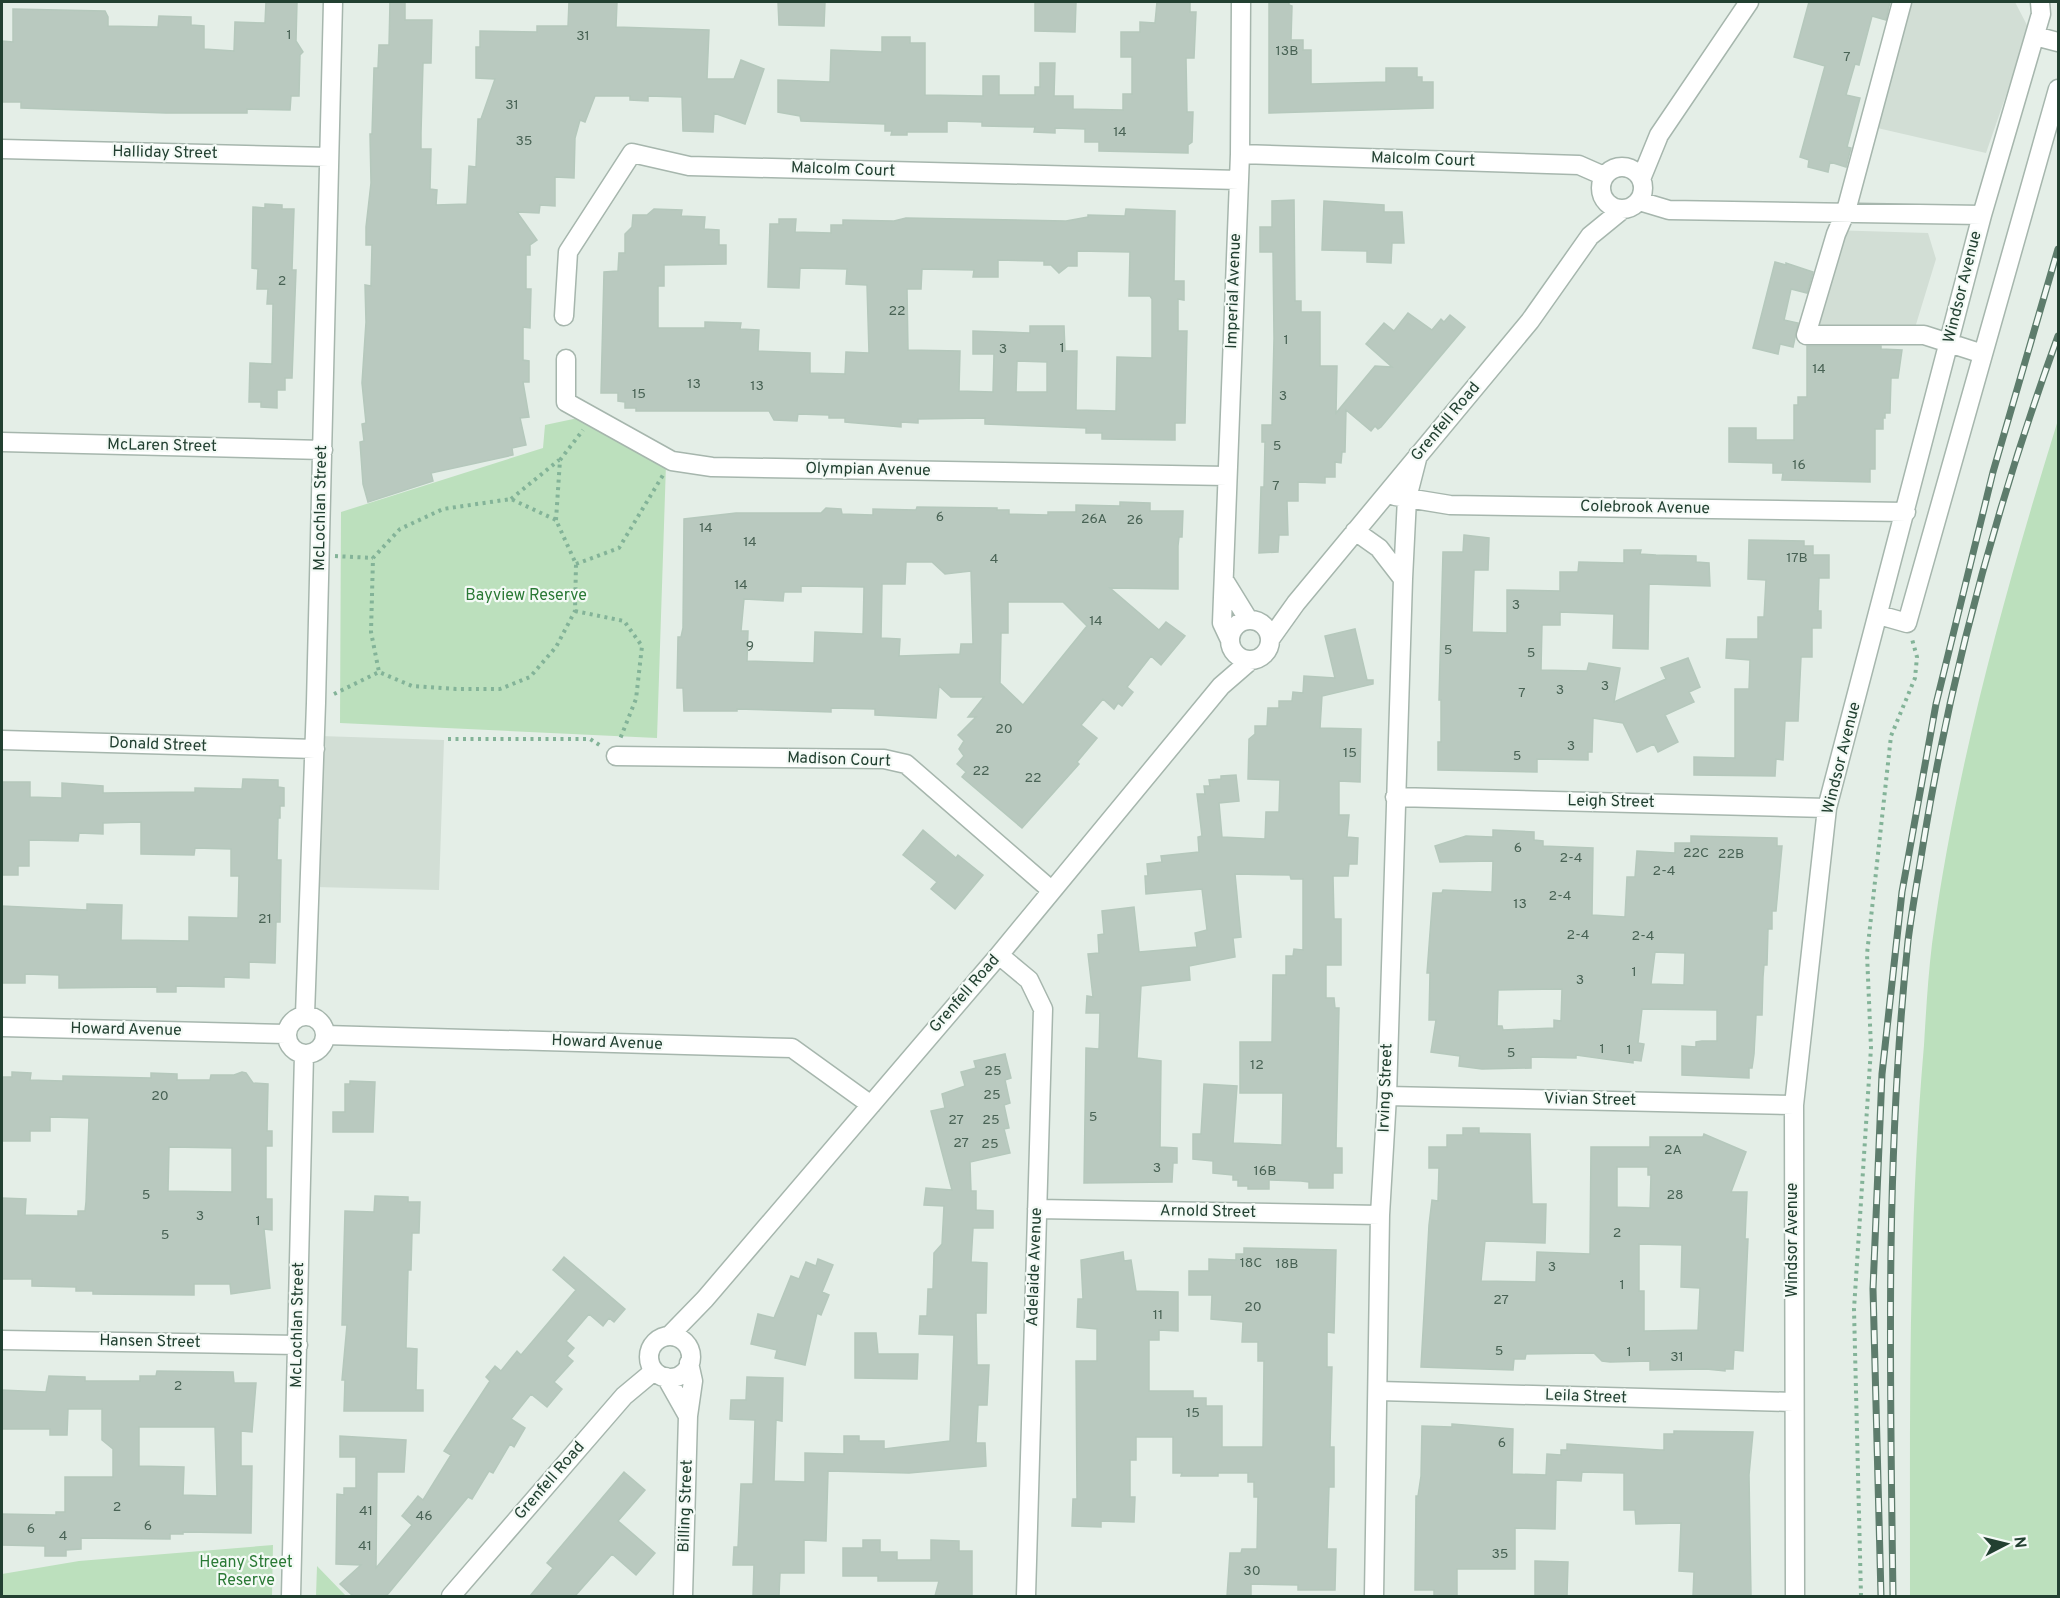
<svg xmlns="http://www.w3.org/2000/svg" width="2060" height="1598" viewBox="0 0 2060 1598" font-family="Overpass,sans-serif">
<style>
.built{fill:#d2ded5}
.green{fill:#bce0bd}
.building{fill:#b9c9bf;stroke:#b5c8bc;stroke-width:1.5;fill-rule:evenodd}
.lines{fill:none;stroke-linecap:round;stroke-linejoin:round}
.minor-casing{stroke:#a6b6ad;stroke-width:21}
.path{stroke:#83b398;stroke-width:4;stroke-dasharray:3 4.5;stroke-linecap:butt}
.minor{stroke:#fff;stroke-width:18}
.rail-casing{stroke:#5d7c6c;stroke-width:7}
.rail{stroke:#f4faf6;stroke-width:4.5;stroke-dasharray:14;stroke-linecap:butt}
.labels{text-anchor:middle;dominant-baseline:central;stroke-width:4.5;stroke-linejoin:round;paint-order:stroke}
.number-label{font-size:14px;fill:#486254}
.street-label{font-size:16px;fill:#224031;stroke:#f4faf6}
.park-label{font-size:16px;fill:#2a7935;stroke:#f4faf6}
</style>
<rect width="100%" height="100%" fill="#e4eee7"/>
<path class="built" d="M1908,2H2015L2029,29L1986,153L1873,127Z
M1829,230L1928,233L1936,259L1914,331L1806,332Z
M320,736L444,740L439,890L315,887Z"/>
<path class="green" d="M578,418L666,464L657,738L340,723L341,512L543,448L545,425Z
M2058,420V1596H1910C1910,1413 1908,1229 1924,1045C1926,1012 1928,977 1932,944C1956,766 2005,591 2058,420Z
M273,1545L272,1596H2V1574L79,1561Z
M317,1566L346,1596H316Z"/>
<path class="building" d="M266,2H297L296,41L303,52L300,55L299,96H291L290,110L247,109V113H166L21,108V102H2V41L13,42V9L105,11L108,17V26L158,27L159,16L191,17V25L204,26V49L234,51L235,22L265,23Z
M390,2H405V20H432L431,63H423L421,133V149H431L430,189L437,190L436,205L467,204L469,166L476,167L478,119H481L495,79L476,78V47H480V31L537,32V26H568L569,2H617L616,27L709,30L707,79H734L741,60L764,69L745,124L714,113L713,132L683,131L682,97L648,96V101L630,100V96H595L585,122L580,120L575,138L574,178L555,177V206L540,205L539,213L517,212L537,240L530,245V255H526V289H531L530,328L523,327V360L529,361V382H523L529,417L520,418L526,445L512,448L513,455L431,473L433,481L368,502L363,484L360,442L364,441L362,424L366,423L362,383L366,322L365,285L371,286L372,245H366V227L371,183L370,134H372L374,68H378L379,45H389Z
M778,2H825L824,26L779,25Z
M1035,2H1076L1075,32L1035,31Z
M1157,2H1190V12H1196L1194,58H1186L1187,112H1193L1192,142L1188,145V153L1099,151V142H1085V129L1055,128V133L1034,132L1035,127L982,126V122L947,121V132H907V135H891L892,131H885V124L801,121L800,116L778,112V80L830,82L831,50L882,52V37H910V43H925V95L983,96V76H999V95H1035V87H1040V63H1055L1054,96H1073V109L1123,110V94H1132V57H1121V32H1140V22L1155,23Z
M1269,2H1289V5L1292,6L1291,40H1303V50H1311V84L1386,82V68H1417V77H1422V82H1433V108L1269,113Z
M1809,2H1890L1886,20L1872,16L1859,65L1855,64L1846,95L1860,98L1847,147L1851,148L1846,167L1830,162L1828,172L1808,167L1809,160L1800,157L1825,66L1794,57Z
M1294,200L1295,301H1301V312H1320V366H1337L1336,413L1375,366L1392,367L1366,344L1384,323L1394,331L1408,313L1432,330L1441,319L1444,322L1450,315L1465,327L1381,427L1378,429L1375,426L1371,431L1346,410L1345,452H1342L1341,463L1335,462V477H1325V483L1298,482V501H1287L1288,535H1279L1278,552L1259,553L1261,487H1264L1265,442H1262V425H1272L1274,338L1273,252H1260V227H1272V201Z
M1324,201L1384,205V212H1402L1404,243H1392L1391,263L1367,262V251L1322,250Z
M265,204L282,205V209H294L292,270H296L292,378H285V390H277V408L261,407V402H249L250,363L272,364L273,304H267L268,289H257L258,269L252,268L253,207L265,208Z
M654,209L682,210L681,216L705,217L704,229L719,230V245H726V264L664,265V286H658V328H705V322L741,323L740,329L759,330L758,351L810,353V373L845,374L846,352L869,353L867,285L846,284L847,269L800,268L799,288L768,287L770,224H779V219H796L795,232L831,233V225H843V220L894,221L906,218L1066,221L1088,217V215L1125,216L1126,209L1175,211L1174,281H1184V300L1178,299V331H1187L1185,423H1175V440L1102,439V433H1086V428L985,424V418L918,419V423L901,422V427L845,422V418H829V415L798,414L797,421L774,420L769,411H636V408H625V402L618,401V393H601L604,272L618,271L619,253H625V234L632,227L633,215H647ZM1077,251L1130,252L1129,296H1150L1152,299V358L1117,357L1116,411L1076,410L1077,351H1065L1064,326H1030V333L973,331V354H994L993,392L959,391L960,351L908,350L907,289H921L922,269L974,270L973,277H998V260L1044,261V265H1051L1059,273L1068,266H1077ZM1017,361L1047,362V392H1016Z
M1775,262L1786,265V263L1813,272L1807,293L1791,289L1784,320L1798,323L1795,338L1793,347L1780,344L1778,354L1753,348Z
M1807,346H1881V349L1902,350L1898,378H1891L1890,413H1885V418H1883V429H1875V469H1870V482L1782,480L1783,473H1773V463L1729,462V428H1756V440H1794V405H1798V397H1807Z
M1120,502L1150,503V511H1183L1182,537H1179L1178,546V589L1110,588L1159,630L1166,622L1185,636L1161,665L1151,656L1127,687L1133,692L1122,706L1118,703L1114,709L1103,699L1081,725L1097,738L1077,762L1079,764L1022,828L962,777L966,772L957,764L964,756L959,749L964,741L958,735L976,717H968L984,697H951L939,686L936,718L875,715V709L831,708V712L737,709V711H684L683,688H677L678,637H681L683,628L684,519L736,513H821L826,508L841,509L842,514L873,515V509L916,510L917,507L997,508V510H1009V514L1048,515V512H1076V505L1120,506ZM906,562H932L945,574L971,571L973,644H961L960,654L899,656L900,639L881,638L882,584H905ZM801,586L864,587L863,634L815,632L814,663L747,661L748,631H741L744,599L783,601L784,592H801ZM1008,602H1063L1087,626L1023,705L1000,683L1001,633H1008Z
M1464,535L1489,538L1488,570H1474L1472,632L1507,633V590L1560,591V572H1578L1579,562L1624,563V550H1641L1640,554L1656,555L1696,556V562L1709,563L1710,586L1649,584L1648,649L1613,648L1614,614L1560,612V625H1542L1541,670L1587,671L1589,663L1620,668L1614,702L1666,679L1661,668L1688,658L1700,687L1689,692L1694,702L1665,715L1678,742L1658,752L1654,744L1637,752L1623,723L1593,718L1592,752H1588V760L1537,759V772L1438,770V742H1441V700H1439L1443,552H1463Z
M1749,540L1804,541V546H1813V555H1829V578H1819L1818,611H1821V628H1812V657H1801L1798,721H1785L1783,760L1776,759L1775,776L1694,775V757L1735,758V689H1749L1750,660L1726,658L1727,639H1758V617H1764L1766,580L1748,579Z
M1355,629L1367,680H1373V684L1322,696L1320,728L1361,729L1360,782L1339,781V815H1349L1347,837L1358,838L1357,864H1349L1348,876H1333L1334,919H1341V965H1326V998H1334L1335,1008H1339L1336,1148H1342V1173H1333V1188H1309V1182L1301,1181L1269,1180V1189H1248V1186H1238V1180H1233V1175L1213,1173V1161L1193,1159V1134H1201L1204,1084L1237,1086L1233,1143L1282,1145L1283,1093H1240V1042H1272L1273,975H1286V956H1293L1294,949L1303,950V879H1291L1290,875L1235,874L1241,937L1233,938L1235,957L1189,966L1190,980L1141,986L1137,1058L1161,1061L1160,1147L1177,1148V1163H1173L1172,1182L1084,1183L1086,1048L1099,1049L1100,1013H1086L1087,996L1093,997L1088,954L1099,953L1098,935L1104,934L1102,911L1134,907L1139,952L1197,947L1195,933L1207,930L1202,889L1146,894L1145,876H1148L1147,864L1162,862L1161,856L1199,852L1198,837L1202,836L1197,794H1205L1204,786H1210L1209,780L1221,779V776L1236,775L1239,801L1219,803L1222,837L1265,839L1266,812H1279L1280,780L1248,779L1249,739L1255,734V726H1267L1268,708H1279V701H1292L1293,692L1303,693L1304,676L1335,678L1325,636Z
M243,779L278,780V787L284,788V806H280V818H278L277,860H281L280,922H276L275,963L249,962V978L224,977V987L176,986V992H157V987L59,988V975L25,974V983H2V906L87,910V904L122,905L121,940L189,941V917L238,918L239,876H231V849L195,848L194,855L141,854V822L103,823V834L79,833L78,841L29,840V866H18V875H2V782H30V797L62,798V783L103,786V793L195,792V788L242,789Z
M923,830L956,858L958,855L983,875L955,909L931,889L937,882L903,855Z
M1493,830L1534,832V840L1543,841V846L1593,848L1592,915L1625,917L1627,877H1635L1637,851L1675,853V843H1691V836L1777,838V846H1782L1776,911H1772V929H1768L1767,965H1764L1763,977L1762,1015H1756L1754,1054L1752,1068H1749V1078L1682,1075V1046L1696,1047V1042L1702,1041H1717V1010L1642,1009L1638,1043L1644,1044L1641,1061L1633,1060V1063L1576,1055V1058L1531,1057V1068L1482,1069L1459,1066L1460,1056L1431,1052L1436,1020H1429L1430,973H1427L1433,893H1442L1443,890L1492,892L1493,861L1440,862L1435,846L1466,836L1493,837ZM1655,952L1685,953L1684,985L1651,984ZM1562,989L1561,1021L1554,1020V1028L1503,1030L1502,1026H1497L1498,990Z
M1005,1054L1011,1078L1005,1080L1010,1103L1004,1105L1009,1128L1004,1129L1010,1153L970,1162L971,1191H976V1210L993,1211V1228H973L971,1262L987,1263L986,1313H976L977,1365H989L987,1405H978L976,1443H985L986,1466L909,1473L828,1471L826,1541L804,1540V1573H780L779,1596H753L754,1565H733L734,1547H738L741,1484H753L755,1420L730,1419L731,1400H746L747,1377L783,1378L782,1421L776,1420L774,1481L805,1482V1453L844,1454V1436H859V1441H884V1449L950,1441L954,1335L919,1334L920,1316H927L928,1289H933L934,1253L942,1244L944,1206L924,1205L926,1188L952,1190L931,1111L945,1108L942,1094L965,1086L961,1072L976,1068L974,1061Z
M12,1072L31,1073L30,1080L63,1081V1076L151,1078V1073L177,1074V1080H210L211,1075H234L242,1072L246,1073L253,1083L268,1084L267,1131H272V1146H266V1199H272V1230L264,1229L270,1288L231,1294L230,1284H194V1295L93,1294V1291H76V1287L32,1286V1279H2V1198L26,1199L25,1215L78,1216V1211H85L86,1202L89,1118L50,1117V1131H30V1141H2V1077H12ZM169,1147L232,1148V1192L168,1191Z
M350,1081L375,1082L373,1132H333V1112H345V1084H350Z
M1463,1128H1479V1133L1530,1134L1532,1204H1546L1545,1243L1485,1241L1481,1281L1536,1282L1537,1252L1590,1254L1591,1147H1650V1137H1703L1704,1134L1746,1152L1731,1192H1747L1745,1239H1748L1743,1351L1734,1350L1733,1369H1725V1371L1706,1369L1650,1370V1361L1610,1362L1602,1361L1594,1353L1526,1354L1525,1359H1514L1513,1370L1421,1367L1429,1225L1432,1200L1438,1201L1439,1168H1429V1147H1447V1135H1463ZM1617,1167H1648V1175H1651L1650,1208L1617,1207ZM1639,1244L1682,1245L1681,1287L1700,1288L1698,1330L1644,1331V1291H1639Z
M375,1196L408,1197V1202H420L419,1233H412L411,1270H408L406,1348L417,1349L416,1390H423V1411H344L345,1380H342L347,1325H342L345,1211L374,1212Z
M1244,1248L1336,1250L1334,1333L1327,1332V1367H1332L1330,1447H1334V1487H1329L1327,1549H1336L1335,1590H1298V1585L1251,1584V1596H1227L1230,1553H1241L1242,1549H1257L1258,1497H1254V1482H1248V1473H1218V1476H1181L1182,1473H1173V1437H1136V1460H1130V1497H1135L1134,1522L1101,1521V1527L1072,1526L1073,1499H1077L1076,1361H1097V1329L1077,1327L1078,1299H1083L1081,1260L1123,1252L1124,1261L1131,1260L1136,1291L1178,1292V1331L1159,1330V1340H1149V1391H1193V1398H1206V1406H1222V1447H1263L1264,1361H1258V1342H1242L1243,1322L1211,1319L1212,1295H1189V1271H1209V1259L1236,1260V1254H1244Z
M564,1257L625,1309L614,1322L609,1318L603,1326L589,1314L566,1341L574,1348L567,1356L573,1361L554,1382L562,1389L547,1407L531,1394L511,1419L525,1428L514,1447L510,1444L493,1473L489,1471L472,1499L468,1497L388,1594L385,1596H353L340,1584L361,1565L336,1564L337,1494L344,1495V1488H356V1457H340V1436L406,1440L404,1472H377L376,1568L412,1525L402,1516L418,1496L423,1500L451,1455L444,1451L490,1381L486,1377L495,1366L501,1371L517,1351L521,1355L576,1290L553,1270Z
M818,1259L833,1265L822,1292L829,1295L821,1315L817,1313L805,1365L775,1358L777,1350L751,1344L758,1314L774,1318L791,1276L799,1279L806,1262L816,1266Z
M855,1333H876L878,1354H918L917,1379L855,1378Z
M157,1371L233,1372L234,1383H256L252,1432L241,1431V1466H252L251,1533L183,1532V1534H170V1539L81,1538V1549L66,1550V1556H45V1546L2,1545V1514L56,1515V1512H65V1477H113V1449L102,1440V1409H68L67,1435H50V1429H2V1390L46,1392L49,1376L85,1377V1381H140V1376H156ZM139,1427H215L217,1496L183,1495L184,1467L139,1466Z
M1452,1424L1513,1429L1512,1474L1546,1475L1547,1454L1561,1455V1450H1567V1444L1660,1450H1664V1434H1674V1431L1753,1432L1749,1475L1751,1596H1693L1694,1572L1679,1571L1681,1523L1636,1524L1635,1510H1624V1473L1582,1472L1581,1481L1556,1480L1555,1529L1515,1528V1569H1457V1596H1434V1590H1415L1416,1496H1418L1421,1476L1422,1426L1452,1427Z
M624,1472L645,1490L618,1521L655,1553L636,1575L612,1554L575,1596H530L553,1568L547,1563Z
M863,1540H880V1552H897V1560H931V1540L959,1541V1551H972V1596H935L939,1581H878V1576H843V1548H863Z
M1535,1561L1568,1562L1567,1596H1535Z"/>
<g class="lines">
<g class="minor-casing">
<path id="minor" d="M1902,2L1846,211L1836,234L1806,335H1924L1983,354
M2035,36L2058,42
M2,149L329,157
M1240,154L1579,165L1604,176
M1601 188a21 21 0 1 1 42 0a21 21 0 1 1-42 0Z
M1641,179L1659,135L1749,2
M1639,201L1669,210L1982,215
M564,316L568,252L632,153L689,166L1239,180
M566,359V402L672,461L712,467L1227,476
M2,442L323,450
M1395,496L1450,505L1906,512
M1355,531L1379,548L1403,579
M1224,580L1248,619
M1879,615L1907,623L2058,89
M1230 640a20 20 0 1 1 40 0a20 20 0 1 1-40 0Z
M1271,638L1296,603L1530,321L1590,236L1623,209
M1230,640L1222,623L1240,154L1241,2
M2,740L315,749
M616,756L884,759L906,764L1051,890
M1395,797L1827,808
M999,955L1029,980L1043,1009L1026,1596
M305,1015L316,703L333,2
M287 1035a19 19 0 1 1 38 0a19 19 0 1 1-38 0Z
M2,1027L286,1034
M325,1035L792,1048L871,1105
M1387,1096L1794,1105
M1037,1209L1380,1215
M669,1336L705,1299L999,955L1221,686L1251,660
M649 1357a21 21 0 1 1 42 0a21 21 0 1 1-42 0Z
M2,1340L298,1345
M666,1377L688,1416
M1379,1391L1793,1402
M291,1596L304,1054
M451,1596L624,1396L654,1371
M683,1596L688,1416L693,1381L689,1363
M1374,1596L1380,1215L1387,1096L1403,579L1407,498L1418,455
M1795,1596L1794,1105L1827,808L1982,215L2041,14L2040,2"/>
</g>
<path class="path" d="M511,499L559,460
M556,520L560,460L583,430
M335,556L373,558
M576,564L619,548L663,475
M575,611L624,621L642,646L636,699L620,739
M334,694L379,672L412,686L456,689H500L530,677L556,647L575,611L576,564L556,520L511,499L443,509L400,529L373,558L371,632L379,672
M448,739H590L601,746
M1861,1596L1854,1309L1871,1048L1867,954L1891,736L1915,678L1917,657L1912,639"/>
<use href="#minor" class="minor"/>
<g class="rail-casing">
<path id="rail" d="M1881,1596L1873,1289L1882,1074L1902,892L1936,704L1993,472L2058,249
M1893,1596C1890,1377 1885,1159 1908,941C1912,909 1918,877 1923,845C1951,672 1998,501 2058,336"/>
</g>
<use href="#rail" class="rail"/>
</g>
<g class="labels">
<g class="number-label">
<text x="289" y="35">1</text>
<text x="583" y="36">31</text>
<text x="1287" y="51">13B</text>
<text x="1847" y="57">7</text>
<text x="512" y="105">31</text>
<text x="1120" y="132">14</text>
<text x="524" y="141">35</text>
<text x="282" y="281">2</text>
<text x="897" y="311">22</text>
<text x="1286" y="340">1</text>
<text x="1062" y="348">1</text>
<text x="1003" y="349">3</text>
<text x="1819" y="369">14</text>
<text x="694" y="384">13</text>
<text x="757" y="386">13</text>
<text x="639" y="394">15</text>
<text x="1283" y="396">3</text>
<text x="1277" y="446">5</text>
<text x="1799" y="465">16</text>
<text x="1276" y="486">7</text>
<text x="940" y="517">6</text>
<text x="1094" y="519">26A</text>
<text x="1135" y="520">26</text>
<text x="706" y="528">14</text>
<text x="750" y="542">14</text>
<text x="1797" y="558">17B</text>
<text x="994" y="559">4</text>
<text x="741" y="585">14</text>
<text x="1516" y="605">3</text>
<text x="1096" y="621">14</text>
<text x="750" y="646">9</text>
<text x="1448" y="650">5</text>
<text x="1531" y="653">5</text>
<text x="1605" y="686">3</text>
<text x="1560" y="690">3</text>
<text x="1522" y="693">7</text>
<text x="1004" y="729">20</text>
<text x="1571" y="746">3</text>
<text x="1350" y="753">15</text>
<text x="1517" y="756">5</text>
<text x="981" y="771">22</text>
<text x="1033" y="778">22</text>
<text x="1518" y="848">6</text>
<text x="1696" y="853">22C</text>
<text x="1731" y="854">22B</text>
<text x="1571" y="858">2-4</text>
<text x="1664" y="871">2-4</text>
<text x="1560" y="896">2-4</text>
<text x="1520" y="904">13</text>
<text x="265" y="919">21</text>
<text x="1578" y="935">2-4</text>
<text x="1643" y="936">2-4</text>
<text x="1634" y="972">1</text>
<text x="1580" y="980">3</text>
<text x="1602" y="1049">1</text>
<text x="1629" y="1050">1</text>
<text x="1511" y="1053">5</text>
<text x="1257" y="1065">12</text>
<text x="993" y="1071">25</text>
<text x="992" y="1095">25</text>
<text x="160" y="1096">20</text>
<text x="1093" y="1117">5</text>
<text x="956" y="1120">27</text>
<text x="991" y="1120">25</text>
<text x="961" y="1143">27</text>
<text x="990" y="1144">25</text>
<text x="1673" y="1150">2A</text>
<text x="1157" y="1168">3</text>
<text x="1265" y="1171">16B</text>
<text x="146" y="1195">5</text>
<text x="1675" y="1195">28</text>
<text x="200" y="1216">3</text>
<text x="258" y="1221">1</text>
<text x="1617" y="1233">2</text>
<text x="165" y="1235">5</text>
<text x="1251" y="1263">18C</text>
<text x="1287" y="1264">18B</text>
<text x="1552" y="1267">3</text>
<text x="1622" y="1285">1</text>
<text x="1501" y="1300">27</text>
<text x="1253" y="1307">20</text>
<text x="1158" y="1315">11</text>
<text x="1499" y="1351">5</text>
<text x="1629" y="1352">1</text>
<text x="1677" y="1357">31</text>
<text x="178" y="1386">2</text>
<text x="1193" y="1413">15</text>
<text x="1502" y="1443">6</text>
<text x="117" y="1507">2</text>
<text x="366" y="1511">41</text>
<text x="424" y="1516">46</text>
<text x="148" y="1526">6</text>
<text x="31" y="1529">6</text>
<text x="63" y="1536">4</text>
<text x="365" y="1546">41</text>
<text x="1500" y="1554">35</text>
<text x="1252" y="1571">30</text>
</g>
<g class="street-label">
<text transform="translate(165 153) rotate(1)">Halliday Street</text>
<text transform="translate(1423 160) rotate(2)">Malcolm Court</text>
<text transform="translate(843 170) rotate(2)">Malcolm Court</text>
<text transform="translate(1963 287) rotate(-76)">Windsor Avenue</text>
<text transform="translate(1234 291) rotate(-88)">Imperial Avenue</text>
<text transform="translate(1446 422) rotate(-50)">Grenfell Road</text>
<text transform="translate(162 446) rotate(1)">McLaren Street</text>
<text transform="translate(868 470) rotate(1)">Olympian Avenue</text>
<text transform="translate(321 508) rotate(-89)">McLochlan Street</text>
<text transform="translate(1645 508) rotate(1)">Colebrook Avenue</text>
<text transform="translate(158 745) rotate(2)">Donald Street</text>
<text transform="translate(1842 758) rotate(-76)">Windsor Avenue</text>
<text transform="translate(839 760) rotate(2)">Madison Court</text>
<text transform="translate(1611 802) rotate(1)">Leigh Street</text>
<text transform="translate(965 994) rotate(-49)">Grenfell Road</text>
<text transform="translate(126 1030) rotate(1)">Howard Avenue</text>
<text transform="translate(607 1043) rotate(2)">Howard Avenue</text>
<text transform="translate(1386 1088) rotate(-88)">Irving Street</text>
<text transform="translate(1590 1100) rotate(1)">Vivian Street</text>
<text transform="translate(1208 1212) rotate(1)">Arnold Street</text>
<text transform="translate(1793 1240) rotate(-90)">Windsor Avenue</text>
<text transform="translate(1035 1267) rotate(-88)">Adelaide Avenue</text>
<text transform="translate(298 1325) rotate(-89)">McLochlan Street</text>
<text transform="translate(150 1342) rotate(1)">Hansen Street</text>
<text transform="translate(1586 1397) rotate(2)">Leila Street</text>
<text transform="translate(550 1481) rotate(-49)">Grenfell Road</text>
<text transform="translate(686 1506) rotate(-88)">Billing Street</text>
</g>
<g class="park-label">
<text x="526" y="596">Bayview Reserve</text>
<text x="246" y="1563">Heany Street<tspan x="246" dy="18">Reserve</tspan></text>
</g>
</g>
<rect width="2060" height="1598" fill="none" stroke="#224031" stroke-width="6"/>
<g transform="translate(2006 1544) rotate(83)" stroke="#f4faf6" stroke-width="4.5" paint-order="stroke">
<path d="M0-4.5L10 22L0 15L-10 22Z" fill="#224031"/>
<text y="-9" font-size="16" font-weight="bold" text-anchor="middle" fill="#224031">N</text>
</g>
</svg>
